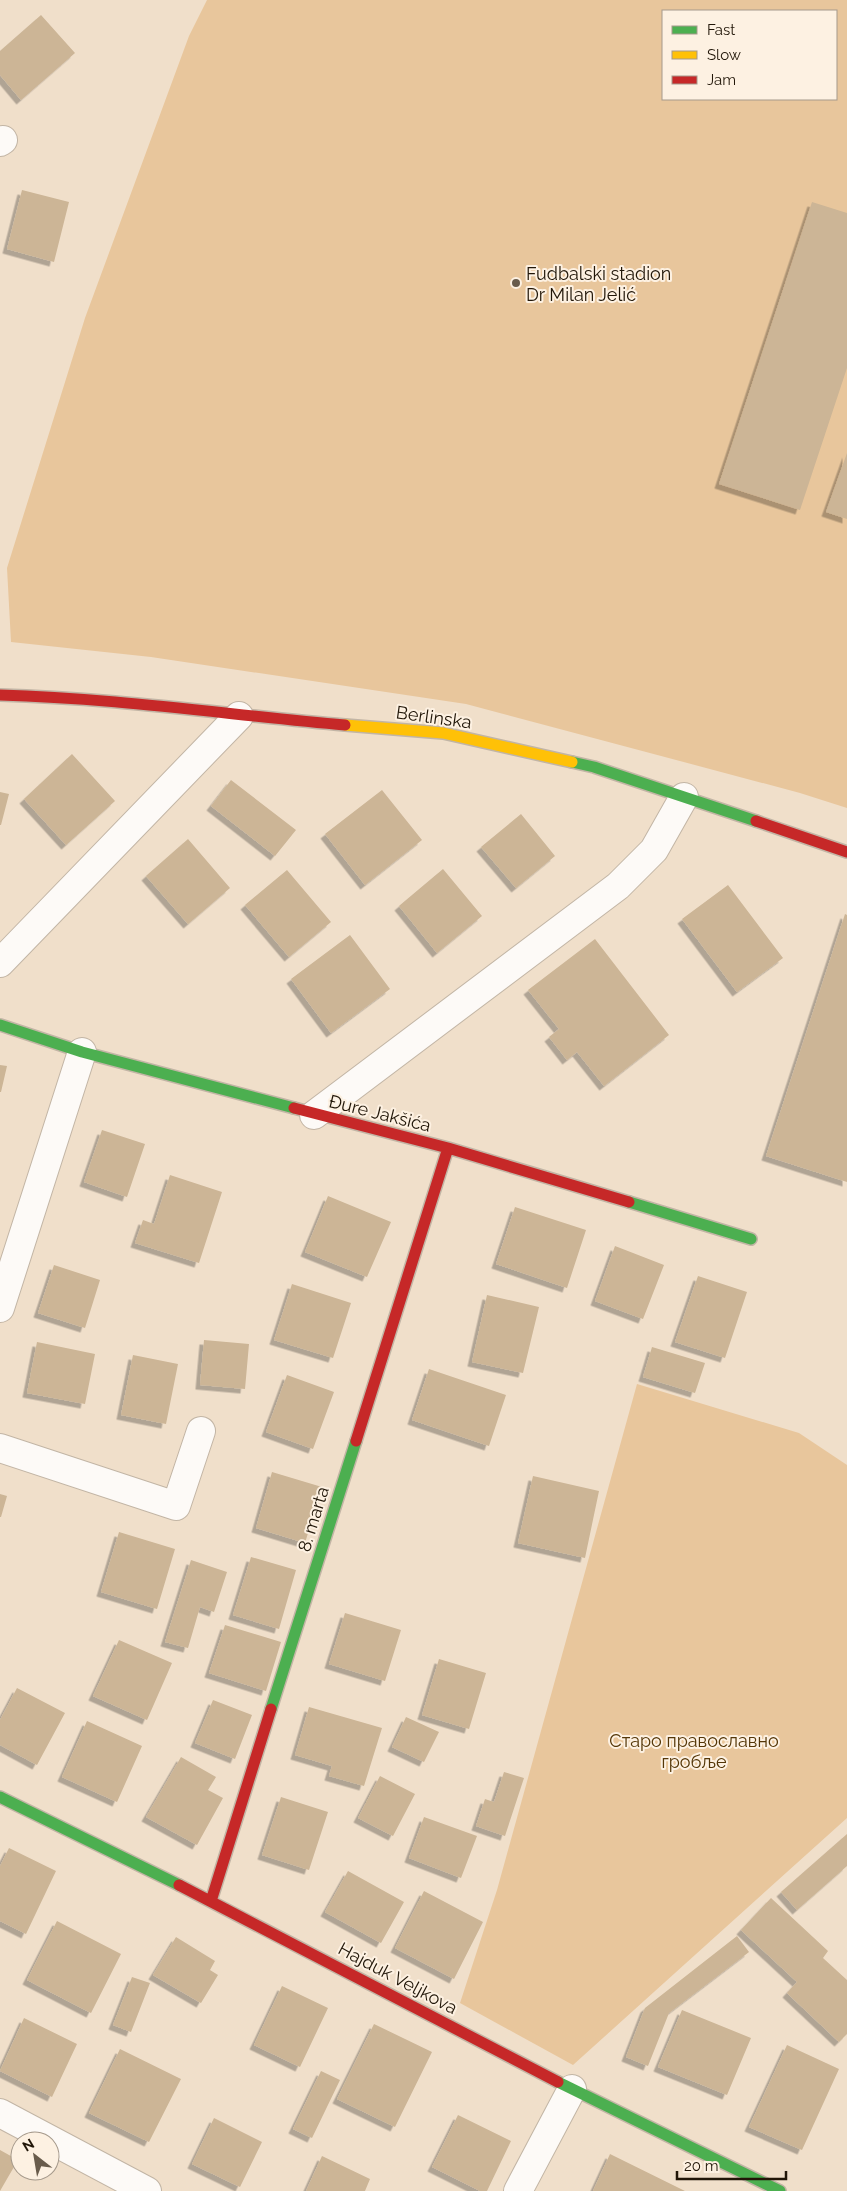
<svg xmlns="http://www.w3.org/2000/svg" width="847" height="2191" viewBox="0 0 847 2191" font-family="Raleway,sans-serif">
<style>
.green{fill:#e8c69c;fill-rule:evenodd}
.building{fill:#ccb596;filter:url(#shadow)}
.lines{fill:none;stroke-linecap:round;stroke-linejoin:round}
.street-casing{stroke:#c2b5a5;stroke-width:30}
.fast-casing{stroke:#c2b5a5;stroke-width:14}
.slow-casing{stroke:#c2b5a5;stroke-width:14}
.jam-casing{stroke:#c2b5a5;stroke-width:14}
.street{stroke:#fdfaf7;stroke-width:28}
.fast{stroke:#4caf50;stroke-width:11}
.slow{stroke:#ffc107;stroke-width:11}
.jam{stroke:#c62828;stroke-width:11}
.poi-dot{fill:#695c4c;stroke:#fdf1e2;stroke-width:2}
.labels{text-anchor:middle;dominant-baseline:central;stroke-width:4;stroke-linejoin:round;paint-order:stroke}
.poi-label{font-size:18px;fill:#211608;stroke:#fdf1e2;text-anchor:start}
.street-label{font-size:18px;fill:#211608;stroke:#fdf1e2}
.park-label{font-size:18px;fill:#543607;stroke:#fdf1e2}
</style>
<defs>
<filter id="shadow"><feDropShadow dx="-4.5" dy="4.5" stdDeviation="0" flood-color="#0004"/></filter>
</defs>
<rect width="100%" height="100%" fill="#f0dfca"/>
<path class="green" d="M207,0H847V808L800,793L466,704L151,657L11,642L7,568L85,318L189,36ZM663,11H836V99H663Z
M637,1384L799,1433L847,1465V1818L573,2065L460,2003L497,1890Z"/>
<path class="building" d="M41,15L75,53L21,100L0,75V51Z
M22,190L69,202L54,262L7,249Z
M812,202L847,213V368L800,510L719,484Z
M847,453V519L826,512Z
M72,754L115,801L66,845L24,799Z
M231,780L296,830L275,856L211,806Z
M382,790L422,840L365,885L325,834Z
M0,792L9,794L1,825H0Z
M521,814L555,856L516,888L481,847Z
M188,839L230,888L188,924L146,876Z
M443,869L482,916L437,953L399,906Z
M287,870L331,922L289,957L245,905Z
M728,885L783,958L737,992L682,919Z
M845,914L847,915V1182L766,1156Z
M350,935L390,989L331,1033L291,979Z
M595,939L669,1035L604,1086L577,1052L567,1060L549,1037L559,1029L528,990Z
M0,1065L7,1066L1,1092H0Z
M102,1130L145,1144L127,1197L84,1182Z
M170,1175L222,1192L199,1263L135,1243L143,1220L154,1224Z
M328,1196L391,1222L367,1277L305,1252Z
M515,1207L586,1230L567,1288L496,1264Z
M615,1246L664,1265L643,1319L595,1301Z
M54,1265L100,1280L85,1328L38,1313Z
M698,1276L747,1292L725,1358L675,1342Z
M292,1284L351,1303L333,1358L274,1340Z
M487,1295L539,1307L523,1373L472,1362Z
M204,1340L249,1344L245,1389L200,1385Z
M37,1342L95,1354L85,1404L27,1393Z
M652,1347L705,1363L695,1393L643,1377Z
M133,1355L178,1364L166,1424L121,1415Z
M429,1369L506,1395L489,1446L412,1420Z
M287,1375L334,1392L313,1449L266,1432Z
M272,1472L322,1487L305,1543L256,1528Z
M533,1476L599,1491L585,1558L518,1543Z
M0,1494L7,1496L1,1517H0Z
M119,1532L175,1549L157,1609L101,1592Z
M251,1557L296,1570L279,1629L233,1615Z
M191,1560L227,1572L214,1612L200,1607L188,1648L165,1642Z
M345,1613L401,1630L385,1681L329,1664Z
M225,1625L281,1642L266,1691L209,1673Z
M119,1640L172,1663L147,1720L93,1696Z
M439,1659L486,1673L469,1729L422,1715Z
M17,1688L65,1713L37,1765L0,1745V1720Z
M213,1700L252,1715L235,1759L195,1743Z
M309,1707L382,1728L364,1786L329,1776L332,1766L295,1755Z
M406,1717L439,1732L424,1762L392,1747Z
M87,1721L142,1746L117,1802L62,1777Z
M181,1757L216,1777L208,1790L223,1798L197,1845L146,1817Z
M504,1772L524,1778L505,1836L476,1826L485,1799L494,1802Z
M380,1776L415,1794L393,1836L358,1818Z
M281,1797L328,1812L309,1870L262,1855Z
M424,1817L477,1836L461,1878L409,1858Z
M847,1834V1866L797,1910L781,1892Z
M9,1848L56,1871L26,1934L0,1921V1866Z
M348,1871L404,1902L381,1943L325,1912Z
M424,1891L483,1922L454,1979L395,1948Z
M771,1898L828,1951L823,1958L847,1980V2034L839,2042L787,1993L797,1982L741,1930Z
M57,1921L121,1954L91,2013L27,1980Z
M737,1936L749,1952L669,2013L648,2066L626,2057L645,2008Z
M176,1937L215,1961L210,1970L218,1975L201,2003L153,1975Z
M132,1977L150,1983L131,2032L113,2025Z
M282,1986L328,2008L300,2067L254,2045Z
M682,2010L751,2038L727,2095L658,2067Z
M24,2018L77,2044L52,2097L0,2071Z
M374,2024L432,2052L395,2127L337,2099Z
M787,2045L839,2069L802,2150L749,2127Z
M120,2049L181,2079L149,2142L89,2113Z
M321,2071L340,2080L312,2138L293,2129Z
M458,2115L511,2141L487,2191H480L432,2167Z
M214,2118L262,2142L240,2187L192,2164Z
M0,2150L18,2160L0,2191Z
M610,2154L685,2191H593Z
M322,2156L370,2179L365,2191H306Z"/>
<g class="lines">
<g class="street-casing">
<path id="street" d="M0,142L3,140
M0,963L239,716
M314,1115L618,886L654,850L684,797
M0,1308L82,1052
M0,1448L176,1506L201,1431
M0,2113L147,2191
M518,2191L572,2089"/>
</g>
<g class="fast-casing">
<path id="fast" d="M572,762L594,767L756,821
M0,1025L82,1052L294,1108
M629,1202L751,1239
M271,1709L356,1441
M0,1797L179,1885
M558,2082L780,2191"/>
</g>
<g class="slow-casing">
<path id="slow" d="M345,725L443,733L572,762"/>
</g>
<g class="jam-casing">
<path id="jam" d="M0,695C115,698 230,715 345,725
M756,821L847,852
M294,1108L448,1148L629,1202
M356,1441L448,1148
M179,1885L558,2082
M211,1901L271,1709"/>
</g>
<use href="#street" class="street"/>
<use href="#fast" class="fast"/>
<use href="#slow" class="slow"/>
<use href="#jam" class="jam"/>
</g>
<circle class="poi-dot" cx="516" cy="283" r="5"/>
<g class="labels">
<g class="poi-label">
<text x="526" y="273">Fudbalski stadion<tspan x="526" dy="21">Dr Milan Jelić</tspan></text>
</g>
<g class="street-label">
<text transform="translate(434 717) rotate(8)">Berlinska</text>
<text transform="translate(380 1113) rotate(14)">Đure Jakšića</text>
<text transform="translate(313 1519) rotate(-73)">8. marta</text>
<text transform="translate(398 1978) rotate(28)">Hajduk Veljkova</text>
</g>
<g class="park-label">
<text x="694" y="1740">Старо православно<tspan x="694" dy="21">гробље</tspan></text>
</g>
</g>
<rect x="662" y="10" width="175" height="90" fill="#fdf1e2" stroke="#a5998b"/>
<rect x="672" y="26" width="25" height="8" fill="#4caf50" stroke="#a5998b"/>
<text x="707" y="35" font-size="15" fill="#211608">Fast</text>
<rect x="672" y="51" width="25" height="8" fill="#ffc107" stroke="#a5998b"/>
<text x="707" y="60" font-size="15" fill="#211608">Slow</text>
<rect x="672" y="76" width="25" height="8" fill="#c62828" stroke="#a5998b"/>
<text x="707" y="85" font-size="15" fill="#211608">Jam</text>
<g transform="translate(35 2156) rotate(329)"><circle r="24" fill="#fdf1e2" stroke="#a5998b"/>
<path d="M0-4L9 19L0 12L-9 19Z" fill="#695c4c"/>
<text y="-8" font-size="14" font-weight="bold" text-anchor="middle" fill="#211608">N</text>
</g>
<path d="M677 2171v8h109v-8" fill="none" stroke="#211608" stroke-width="2.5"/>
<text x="684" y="2171" font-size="15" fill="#211608" stroke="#fdf1e2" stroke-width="4" paint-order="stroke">20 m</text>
</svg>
